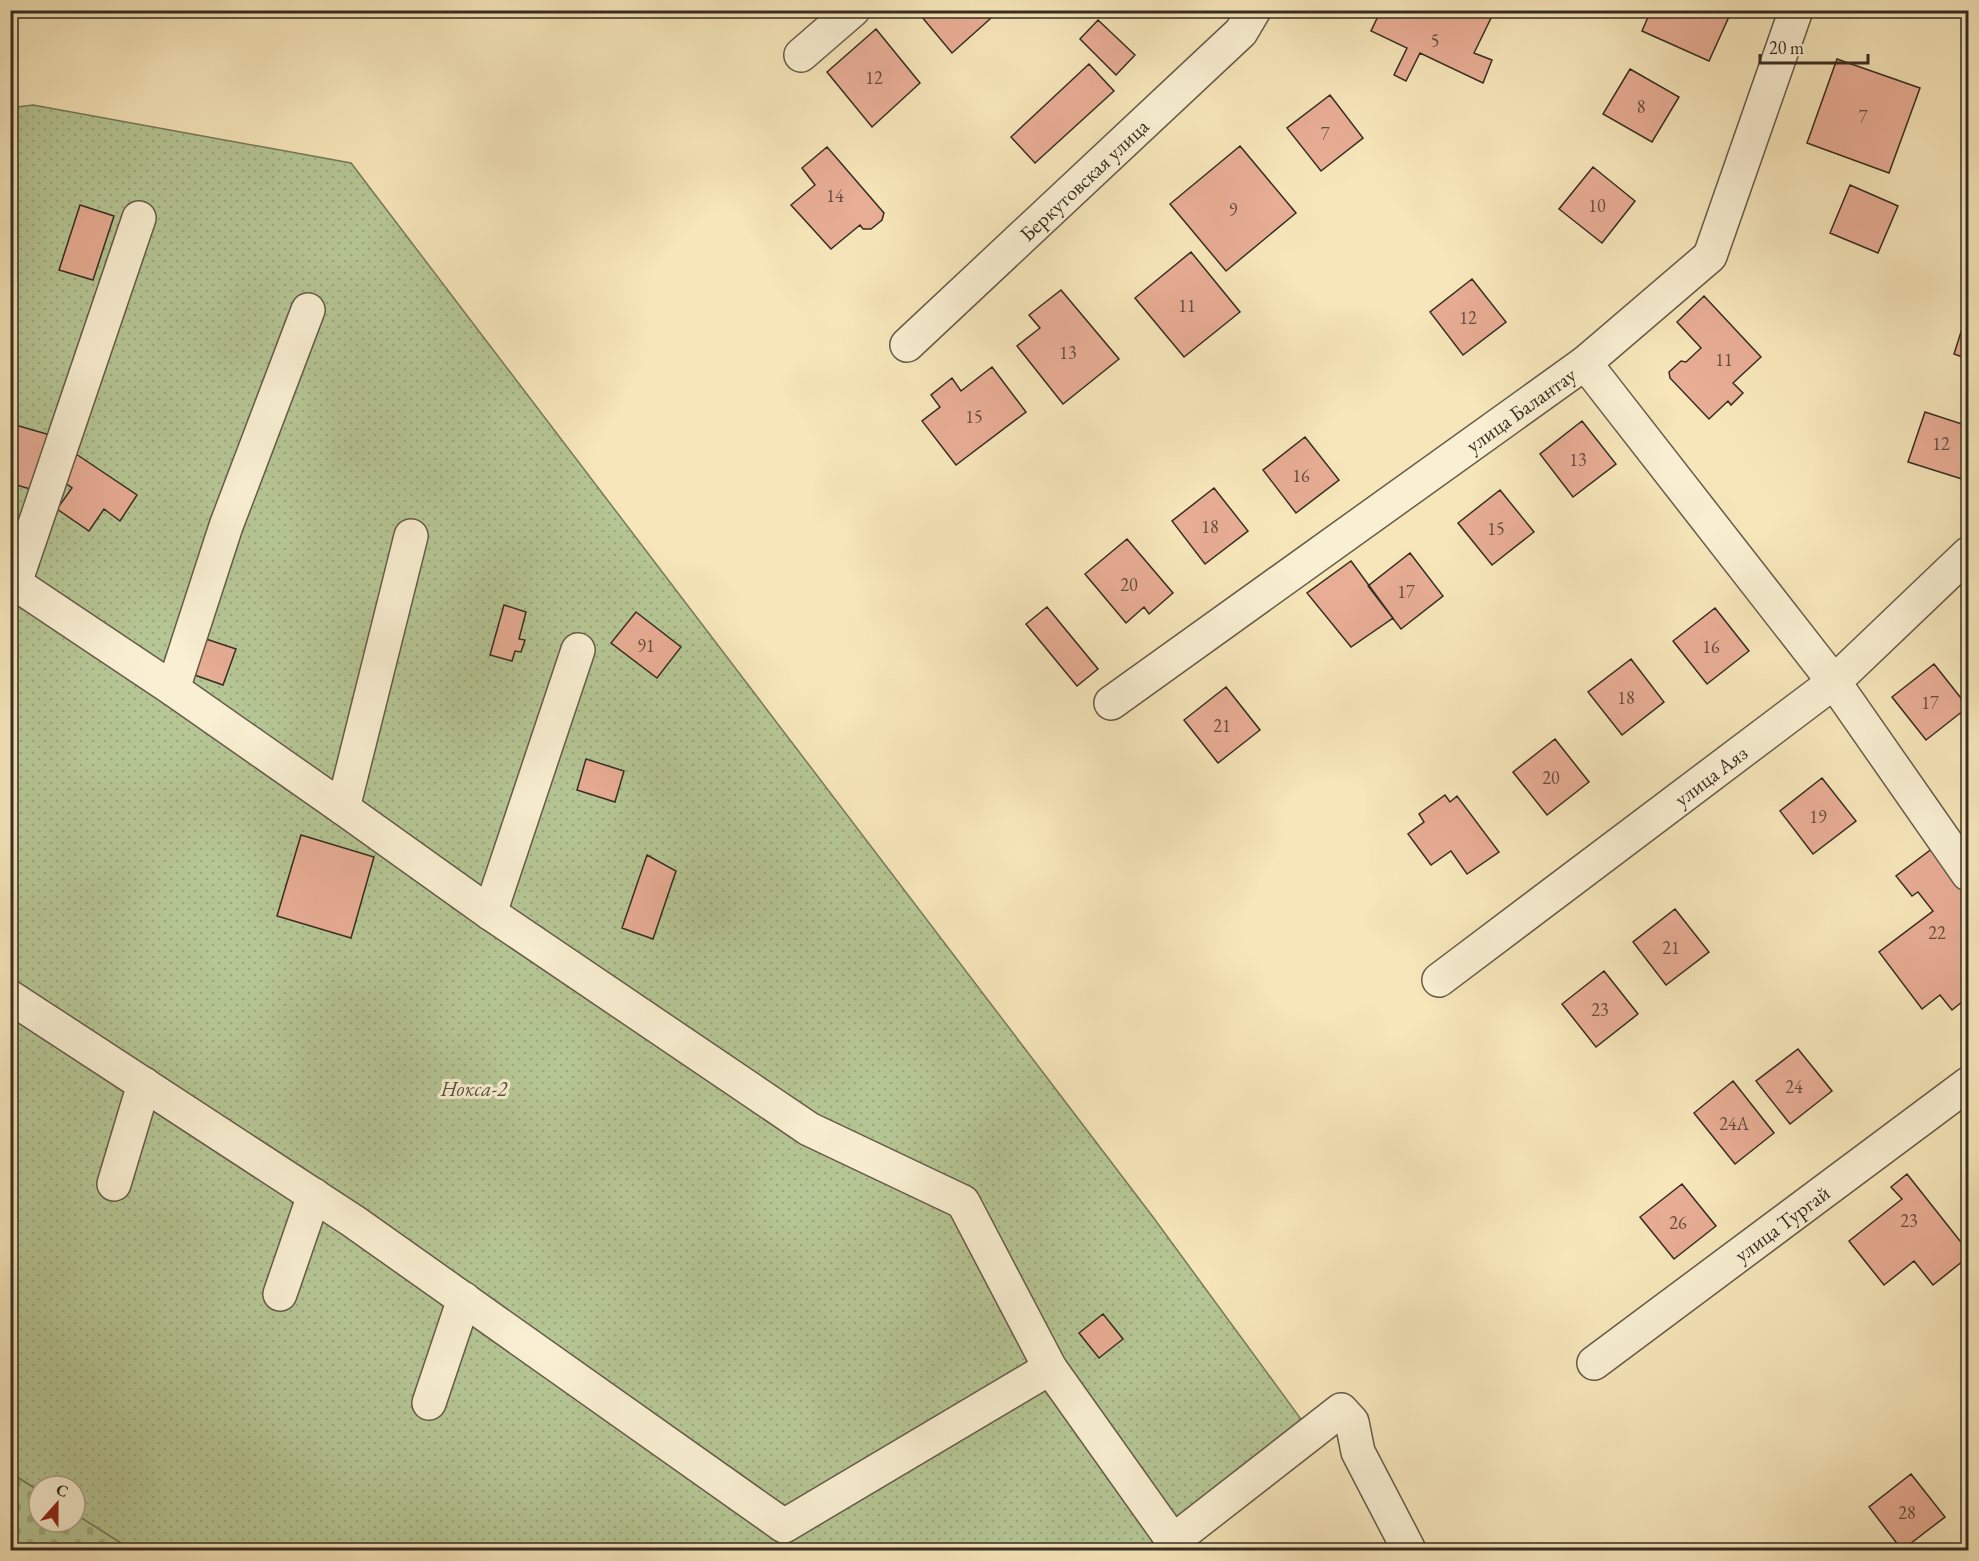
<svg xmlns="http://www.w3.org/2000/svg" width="1979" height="1561" viewBox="0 0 1979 1561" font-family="'EB Garamond',serif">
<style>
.grass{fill:url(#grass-dots);stroke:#767a5c;stroke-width:1.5}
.cemetery{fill:url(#cemetery-stones);stroke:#767a5c;stroke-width:1.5}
.building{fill:#e8ad95;stroke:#362d22;stroke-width:1.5}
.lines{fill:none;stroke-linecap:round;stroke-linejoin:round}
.minor-casing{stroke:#665b48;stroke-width:36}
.minor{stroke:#f9efd2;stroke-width:33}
.labels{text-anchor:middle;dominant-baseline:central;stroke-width:6;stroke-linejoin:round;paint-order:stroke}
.number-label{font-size:18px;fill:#624d3f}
.street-label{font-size:21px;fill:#362d22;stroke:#f9efd2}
.park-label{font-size:21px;font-style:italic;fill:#56533f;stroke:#f9efd2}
</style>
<defs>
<pattern id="grass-dots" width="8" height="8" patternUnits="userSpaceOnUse" patternTransform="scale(1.5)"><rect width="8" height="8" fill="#b6c695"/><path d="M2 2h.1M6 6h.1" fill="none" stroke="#9daa80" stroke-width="1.8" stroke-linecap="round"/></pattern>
<pattern id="cemetery-stones" width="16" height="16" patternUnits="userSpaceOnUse" patternTransform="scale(1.5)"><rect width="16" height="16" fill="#b6c695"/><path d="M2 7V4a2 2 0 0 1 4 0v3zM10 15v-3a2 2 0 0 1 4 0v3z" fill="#9daa80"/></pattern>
</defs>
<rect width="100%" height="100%" fill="#f6e6ba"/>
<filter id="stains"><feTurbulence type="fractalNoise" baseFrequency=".00333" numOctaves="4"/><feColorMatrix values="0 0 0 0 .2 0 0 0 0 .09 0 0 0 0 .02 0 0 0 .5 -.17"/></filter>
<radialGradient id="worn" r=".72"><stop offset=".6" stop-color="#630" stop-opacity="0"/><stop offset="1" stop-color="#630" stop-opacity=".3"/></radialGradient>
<path class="grass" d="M33,105L351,163L1153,1217L1306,1426L1152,1550H132L75,1514V1486H39V1491L11,1473L10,108Z"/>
<path class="cemetery" d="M11,1473L39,1491V1522H75V1514L132,1550H11Z"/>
<path class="building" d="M916,10H1000L952,53Z
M1381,10L1494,12L1474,53L1492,60L1483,83L1420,53L1406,81L1394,75L1407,48L1371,31Z
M1651,10L1657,13L1658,10H1732L1709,61L1642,31Z
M1098,20L1135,55L1116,75L1080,39Z
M876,29L920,83L872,127L827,72Z
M1837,59L1920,88L1889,173L1807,143Z
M1089,64L1114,91L1035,163L1011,137Z
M1630,69L1679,97L1652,142L1603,114Z
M1330,95L1363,138L1321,171L1287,128Z
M1240,146L1296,213L1226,271L1170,204Z
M827,147L884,213L882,220L871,229H863L860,225L831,249L791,205L815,185L802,168Z
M1593,167L1635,201L1602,243L1559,209Z
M1850,185L1898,206L1878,253L1830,233Z
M80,205L114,216L93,280L59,270Z
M1191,252L1240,312L1184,357L1135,298Z
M1472,279L1506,322L1463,355L1430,312Z
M1061,290L1119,359L1063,404L1017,346L1040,328L1029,315Z
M1704,296L1761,357L1733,383L1743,393L1731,405L1728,401L1709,419L1670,378L1669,372L1681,361L1686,362L1701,348L1677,322Z
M1968,310V359L1954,354Z
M992,367L1026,412L956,465L922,421L940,407L931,395L952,378L961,391Z
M1925,412L1968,426V460L1962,479L1908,462Z
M1582,421L1616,464L1573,497L1540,454Z
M12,424L57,437L40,492L10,483V429Z
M1305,437L1339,480L1296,513L1263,470Z
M70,450L137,495L120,521L104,509L89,531L57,509L72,488L53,474Z
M1214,488L1248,531L1205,564L1172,521Z
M1500,490L1534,532L1492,565L1458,523Z
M1127,539L1173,593L1149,614L1144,607L1126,623L1085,574Z
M1410,553L1443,596L1401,629L1368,586Z
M1351,561L1393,618L1351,647L1307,593Z
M504,605L526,612L519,639L525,640L521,652L515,651L512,661L490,655Z
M1047,607L1098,669L1077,686L1026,624Z
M1715,608L1749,651L1707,684L1673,641Z
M636,612L681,647L657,678L611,643Z
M197,636L236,649L223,685L186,672Z
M1631,659L1664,702L1622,735L1588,692Z
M1934,664L1968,707L1926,740L1892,697Z
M1226,687L1260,730L1218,763L1184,720Z
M1555,739L1589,782L1547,815L1513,772Z
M586,759L624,771L615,802L577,790Z
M1822,778L1856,821L1813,854L1780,811Z
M1445,795L1450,802L1457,796L1499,852L1467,874L1451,851L1431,865L1408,834L1424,822L1419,814Z
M301,835L374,857L351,938L277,916Z
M1933,848L1968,895V973L1962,978L1968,987V997L1952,1010L1940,995L1922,1009L1879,952L1933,911L1918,892L1912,896L1896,876Z
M647,855L676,871L653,939L622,928Z
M1675,909L1709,952L1666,985L1633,942Z
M1604,971L1638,1014L1596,1047L1562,1004Z
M1798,1049L1832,1091L1790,1124L1756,1081Z
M1733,1081L1774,1133L1735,1164L1694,1113Z
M1907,1174L1968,1251V1257L1933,1285L1914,1261L1884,1285L1849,1241L1902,1199L1891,1187Z
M1682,1184L1716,1226L1674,1259L1640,1217Z
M1103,1314L1123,1339L1099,1358L1079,1333Z
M1911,1474L1945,1517L1902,1550L1869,1507Z"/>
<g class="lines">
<g class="minor-casing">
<g id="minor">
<path d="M801,55L853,10"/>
<path id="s1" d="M907,345L1241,32L1254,10"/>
<path d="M1585,363L1834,682L1968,874"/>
<path d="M10,580L173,689L343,808L490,913L809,1129L963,1202L1050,1368L1173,1541L1341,1410L1352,1422L1358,1452L1409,1550"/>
<path d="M15,583L139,218"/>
<path d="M173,689L226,526L308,310"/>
<path id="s2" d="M1111,703L1585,363L1710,256L1796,10"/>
<path d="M343,808L411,536"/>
<path d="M490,913L578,650"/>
<path id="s3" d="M1439,980L1834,682L1968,554"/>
<path d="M10,997L353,1221L784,1526L1050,1368"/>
<path d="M114,1184L144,1084"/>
<path d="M280,1294L314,1195"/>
<path id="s4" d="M1594,1363L1968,1084"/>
<path d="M429,1403L464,1299"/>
</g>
</g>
<use href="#minor" class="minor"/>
</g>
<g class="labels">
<g class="number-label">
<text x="1435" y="40">5</text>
<text x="874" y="77">12</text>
<text x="1641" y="106">8</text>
<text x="1863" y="116">7</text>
<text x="1325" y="133">7</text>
<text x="835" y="195">14</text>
<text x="1597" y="205">10</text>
<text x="1233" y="209">9</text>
<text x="1187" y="305">11</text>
<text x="1468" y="317">12</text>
<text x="1068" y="352">13</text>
<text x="1724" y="359">11</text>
<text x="974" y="416">15</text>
<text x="1941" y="443">12</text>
<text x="1578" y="459">13</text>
<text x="1301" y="475">16</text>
<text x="1210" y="526">18</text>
<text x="1496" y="528">15</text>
<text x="1129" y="584">20</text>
<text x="1406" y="591">17</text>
<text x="646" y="645">91</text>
<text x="1711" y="646">16</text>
<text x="1626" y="697">18</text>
<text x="1930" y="702">17</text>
<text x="1222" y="725">21</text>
<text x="1551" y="777">20</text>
<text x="1818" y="816">19</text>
<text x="1937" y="932">22</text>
<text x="1671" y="947">21</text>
<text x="1600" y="1009">23</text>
<text x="1794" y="1086">24</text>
<text x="1734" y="1123">24А</text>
<text x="1909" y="1220">23</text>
<text x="1678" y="1222">26</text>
<text x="1907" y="1512">28</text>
</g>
<g class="street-label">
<text stroke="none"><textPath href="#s1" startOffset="242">Беркутовская улица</textPath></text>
<text stroke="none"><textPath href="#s2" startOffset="504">улица Балантау</textPath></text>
<text stroke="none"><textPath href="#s3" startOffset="340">улица Аяз</textPath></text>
<text stroke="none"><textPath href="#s4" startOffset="234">улица Тургай</textPath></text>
</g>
<g class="park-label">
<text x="474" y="1088">Нокса-2</text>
</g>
</g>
<rect width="1979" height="1561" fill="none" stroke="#f6e6ba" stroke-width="36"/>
<rect x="12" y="12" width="1955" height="1537" fill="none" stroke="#362d22" stroke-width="3"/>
<rect x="18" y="18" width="1943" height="1525" fill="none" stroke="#362d22" stroke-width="1.5"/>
<g transform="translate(57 1504) rotate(21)"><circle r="28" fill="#f9efd2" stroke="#aba18c" stroke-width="1.5"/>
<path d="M0-4.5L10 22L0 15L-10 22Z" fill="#8f2418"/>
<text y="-9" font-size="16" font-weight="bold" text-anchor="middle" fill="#362d22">С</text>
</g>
<path d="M1760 54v9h108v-9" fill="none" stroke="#362d22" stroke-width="3"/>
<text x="1769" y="54" font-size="18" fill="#362d22" stroke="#f9efd2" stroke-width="4.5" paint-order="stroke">20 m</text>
<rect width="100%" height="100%" filter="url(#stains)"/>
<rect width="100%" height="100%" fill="url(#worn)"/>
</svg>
